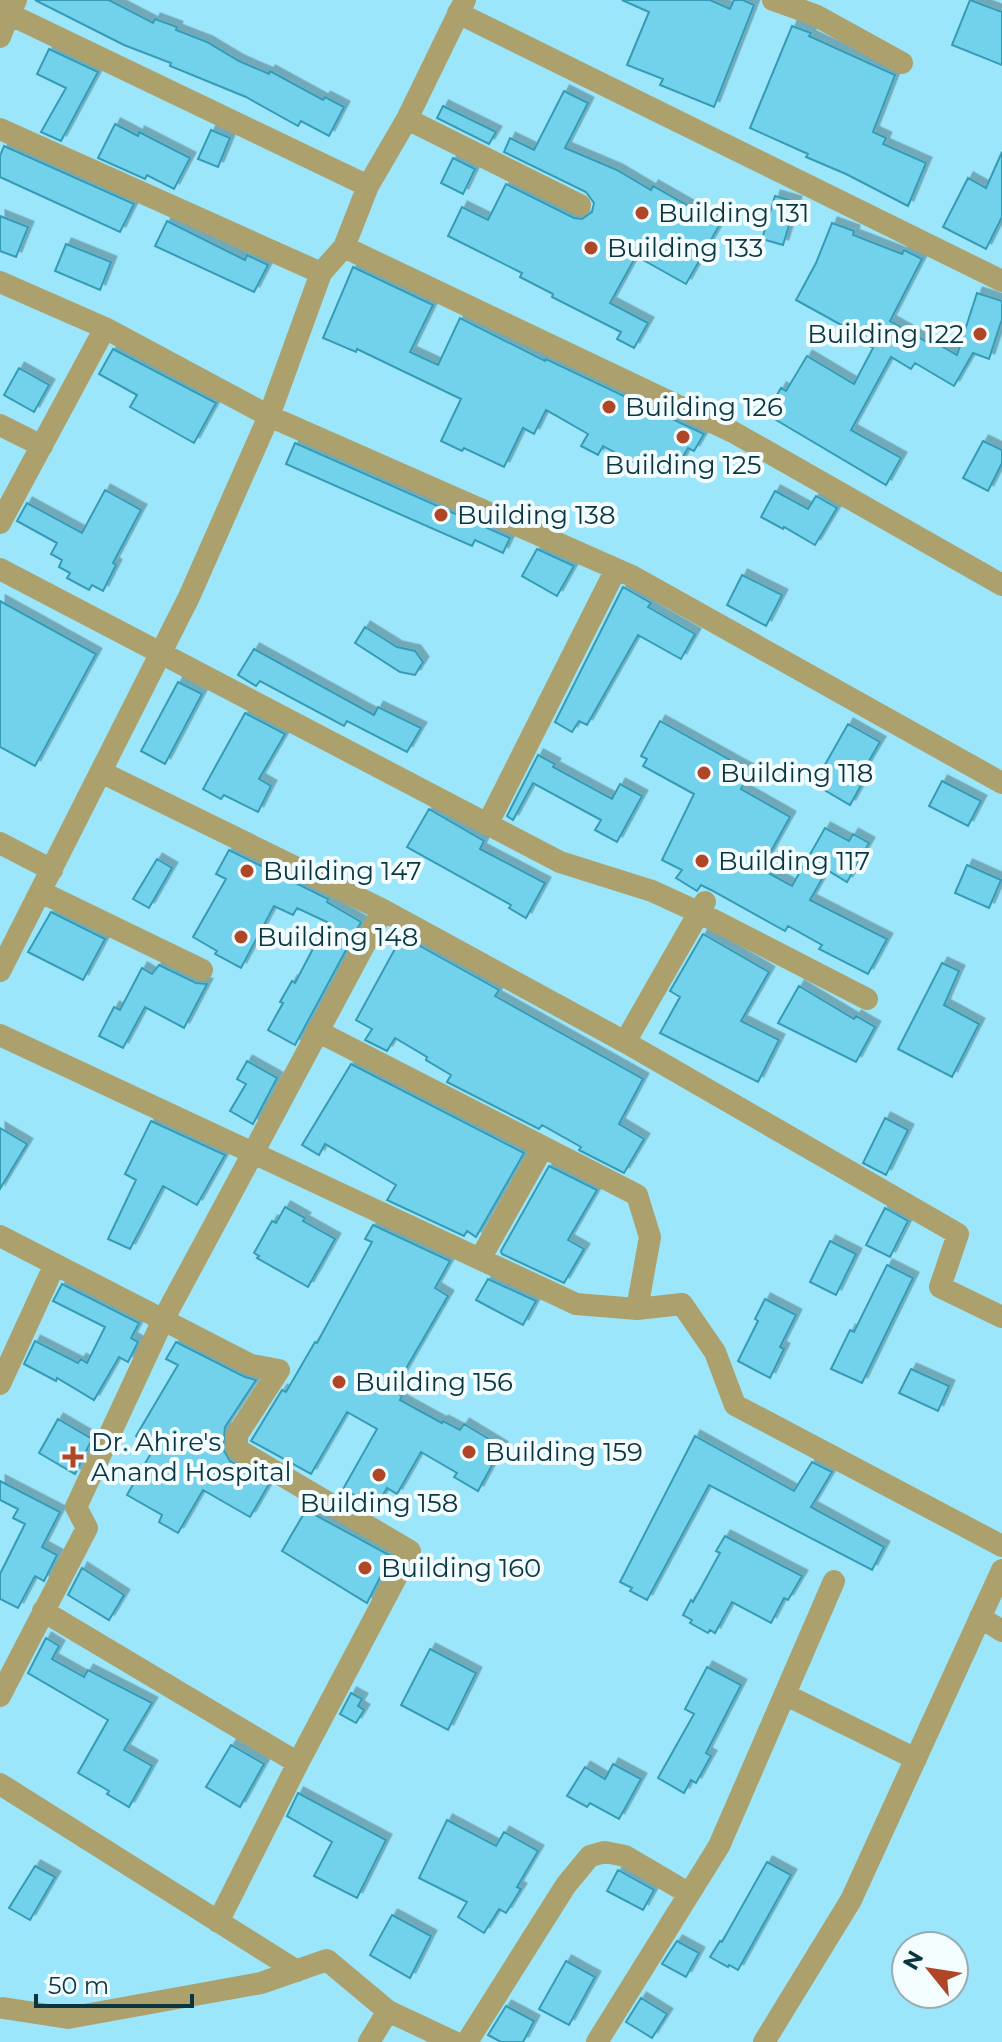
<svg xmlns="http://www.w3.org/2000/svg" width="1002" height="2042" viewBox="0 0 1002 2042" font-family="Montserrat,sans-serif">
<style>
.building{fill:#72d2ec;stroke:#369bb4;stroke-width:2;filter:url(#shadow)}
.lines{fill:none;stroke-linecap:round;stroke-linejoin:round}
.minor{stroke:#aca06c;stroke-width:22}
.tertiary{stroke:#aca06c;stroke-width:22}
.poi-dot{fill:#af4727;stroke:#f3fcfe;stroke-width:3}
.labels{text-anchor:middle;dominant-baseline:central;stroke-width:8;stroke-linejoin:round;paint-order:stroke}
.poi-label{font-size:26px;fill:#0b3641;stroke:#f3fcfe;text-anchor:start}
</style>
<defs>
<filter id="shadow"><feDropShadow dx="5.5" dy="-5.5" stdDeviation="0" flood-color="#0004"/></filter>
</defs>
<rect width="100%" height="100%" fill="#9ce6fb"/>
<path class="building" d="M35,0H109L153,23L155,19L177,27L176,30L207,42L239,61L269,74L270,71L323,100L325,97L344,107L329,136L301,121L298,126L246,97L170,66L171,63L124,45Z
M622,0H710L730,9L734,0H743L754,5L714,107L660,85L663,79L627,65L649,12Z
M970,0L1002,12V65L952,45Z
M792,26L811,33L809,36L895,75L873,132L886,138L883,144L926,163L908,206L846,174L806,157L808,154L750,128Z
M49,49L98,72L61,141L41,132L66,88L37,74Z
M564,91L588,103L565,148L617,170L651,190L653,186L720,224L686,284L636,256L610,303L648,323L634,348L617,339L621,332L552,297L553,294L520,277L522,273L448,236L462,207L488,220L506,184L574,218L582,219L592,212L594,203L586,192L504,152L510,138L534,150Z
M443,106L496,132L489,144L437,118Z
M115,124L138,136L139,132L190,158L174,189L147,175L145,179L98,158Z
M211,130L230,138L218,167L198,159Z
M4,146L134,204L120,232L0,177V156Z
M1002,152V217L986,249L943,227L968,178L986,188Z
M453,158L475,169L463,194L441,183Z
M775,196L796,202L783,245L762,239Z
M0,216L28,227L16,257L0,251Z
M167,221L245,260L247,255L268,265L254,292L155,246Z
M832,223L854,231L853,235L902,254L904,250L922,259L890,321L934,346L936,343L957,355L977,293L1002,301V319L989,359L973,353L954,386L915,363L911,369L891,357L851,430L901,458L886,485L766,414L781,388L786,391L807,356L854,384L873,348L843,331L845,327L796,300L816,263Z
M66,244L111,262L100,290L55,271Z
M353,267L433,305L410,352L438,365L460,318L545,361L546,359L704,434L694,451L688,448L673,475L642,458L638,465L603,446L598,455L581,446L588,434L546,410L534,434L523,428L504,467L464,448L462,451L441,441L461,399L357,349L356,352L323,338Z
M113,349L216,403L194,443L130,407L137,395L99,374Z
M19,368L49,385L34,412L4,395Z
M983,441L1002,450V463L988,491L963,478Z
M295,443L510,538L503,553L475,540L472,546L286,464Z
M105,490L141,510L113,563L116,565L103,591L92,585L89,590L67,578L70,573L59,567L62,560L51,554L57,543L17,521L27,503L82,533Z
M775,491L808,509L816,496L837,508L815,545L784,527L783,529L761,517Z
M537,549L574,566L557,596L522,576Z
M742,575L782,595L766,626L727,605Z
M623,587L651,603L648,607L695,634L681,659L638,635L587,725L579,721L572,732L555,722Z
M0,601L96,654L35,766L0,747Z
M365,627L397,647L415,651L423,662L415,675L400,672L355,643Z
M254,649L374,715L378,707L421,728L407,752L347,721L344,726L260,681L256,686L238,675Z
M178,682L202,694L165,764L141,751Z
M245,713L285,734L259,779L271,786L258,812L224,795L221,799L203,789Z
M660,721L750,771L741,789L790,817L761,869L792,886L825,828L849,841L853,834L869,843L847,882L827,870L810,900L887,939L868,974L819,949L822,945L788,926L785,931L711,890L701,885L697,891L676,878L682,870L662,860L694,794L643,766L647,759L641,756Z
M848,724L880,742L859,778L864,780L850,805L814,784Z
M538,755L555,764L553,767L612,799L620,784L642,796L617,842L595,830L601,820L533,783L513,820L507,816Z
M942,781L981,801L968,826L929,806Z
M429,809L484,841L480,849L545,883L526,918L509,908L511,905L407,847Z
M229,850L328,899L327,902L361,922L295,1045L268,1030L283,1003L280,1002L292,981L295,983L327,922L297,908L293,915L274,906L241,968L215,954L217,951L193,937L226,879L216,874Z
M157,859L172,868L149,908L133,899Z
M967,865L1001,880L989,908L955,893Z
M51,912L105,939L83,980L28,952Z
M703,934L769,972L741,1021L779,1040L758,1082L660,1033L680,997L670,991Z
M402,936L499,990L495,996L643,1079L619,1124L644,1139L624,1173L579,1150L581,1147L542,1125L539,1129L447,1082L451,1075L426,1060L427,1057L395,1038L387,1051L365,1040L372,1029L356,1020Z
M942,963L959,971L944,1005L979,1024L952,1077L898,1049Z
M159,965L196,983L207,984L184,1028L145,1007L123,1048L99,1036L114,1007L120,1010L142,968L152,974Z
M799,986L854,1019L856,1016L875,1027L856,1062L778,1023Z
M247,1061L277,1078L253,1124L230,1111L246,1084L237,1079Z
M351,1064L524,1153L476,1237L467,1231L464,1236L387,1200L396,1185L325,1144L319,1155L302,1145Z
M885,1118L908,1130L886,1175L863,1163Z
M151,1121L225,1155L197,1205L163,1186L130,1249L108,1239L136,1180L125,1174Z
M0,1128L27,1144L0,1189Z
M549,1166L597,1190L568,1240L584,1249L564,1283L502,1254L501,1251Z
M285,1207L305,1218L303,1221L335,1239L308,1287L257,1258L259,1256L254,1253L272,1221L276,1223Z
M885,1208L908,1221L890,1257L866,1245Z
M373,1225L450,1261L435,1288L448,1296L393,1391L402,1396L400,1400L442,1423L443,1421L460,1430L464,1424L502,1447L478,1491L454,1477L457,1473L421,1452L397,1494L387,1488L376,1507L343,1489L377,1429L347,1412L311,1474L251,1441L282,1390L286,1392L315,1342L317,1343L372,1242L365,1239Z
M830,1241L856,1254L836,1295L810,1282Z
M887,1265L913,1278L862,1383L831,1369L850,1330L854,1332Z
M488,1279L536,1301L523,1325L476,1300Z
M62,1284L139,1323L131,1338L138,1342L128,1362L119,1357L94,1400L57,1378L56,1381L24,1364L35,1341L78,1363L81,1359L87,1363L105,1327L53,1301Z
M765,1299L796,1315L780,1347L784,1349L770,1378L738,1361L758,1321L755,1319Z
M176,1342L245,1377L256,1380L225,1427L223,1449L230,1461L269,1484L250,1517L203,1490L178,1533L159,1522L162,1515L127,1495L154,1448L136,1436L178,1365L166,1359Z
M911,1369L949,1386L938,1411L899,1393Z
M58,1419L92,1439L75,1474L39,1453Z
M695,1436L794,1491L812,1462L832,1472L811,1507L884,1547L872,1570L709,1485L647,1600L630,1591L632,1588L620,1582Z
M0,1481L60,1512L42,1547L57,1555L44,1581L35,1576L18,1608L0,1599V1574L25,1524L13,1518L18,1509L0,1500Z
M306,1510L391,1556L367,1603L282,1551Z
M725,1536L802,1576L788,1600L784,1598L771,1623L732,1602L715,1633L710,1630L708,1633L690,1623L692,1620L683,1615L691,1600L693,1602L720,1553L716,1551Z
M82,1568L124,1595L109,1620L68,1595Z
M46,1638L59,1646L52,1659L84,1677L88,1670L152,1703L124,1750L152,1766L129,1807L107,1794L109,1791L78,1773L108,1720L28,1673Z
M430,1649L476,1673L448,1730L401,1705Z
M707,1667L741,1685L706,1753L711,1756L696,1783L691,1780L684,1793L658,1778L694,1714L685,1709Z
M351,1693L362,1699L358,1706L364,1710L356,1723L340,1714Z
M231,1745L264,1764L240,1807L206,1787Z
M613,1764L641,1779L619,1819L590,1803L587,1807L567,1796L585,1767L605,1779Z
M298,1793L386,1840L357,1898L314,1876L332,1842L287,1816Z
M447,1820L496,1846L504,1832L538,1851L517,1887L521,1889L506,1913L499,1909L484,1933L458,1917L467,1902L419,1878Z
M767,1862L791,1875L738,1970L729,1965L728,1967L710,1957L720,1941L722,1942Z
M35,1866L55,1877L30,1920L9,1908Z
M618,1870L654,1890L643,1910L607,1891Z
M392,1915L431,1936L410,1978L370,1955Z
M677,1941L699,1953L686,1977L662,1964Z
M566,1961L595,1977L569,2025L539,2009Z
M641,1998L667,2014L652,2038L626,2022Z
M506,2006L534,2021L523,2042H501L488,2035Z"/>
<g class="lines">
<path class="minor" d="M16,0L9,14L368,186
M0,9L9,14L0,37
M458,13L1002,281
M407,119L580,205
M0,129L321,273
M344,247L733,432L1002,585
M0,282L105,328L269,416L632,576L1002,783
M0,425L42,446
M0,523L105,328
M0,569L560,862L652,891L698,912L867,999
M101,772L383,910L253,1153L576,1304L637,1309L682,1304L715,1352L735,1405L1002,1546
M488,823L616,569
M0,843L52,870
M41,892L202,970
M383,910L625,1042L958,1234L940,1287L1002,1317
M0,971L189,597L269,416L321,273L344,247L368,186L407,119L465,0
M317,1031L637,1195L650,1237L637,1309
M0,1035L253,1153L163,1320L76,1507L87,1528L0,1696
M625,1042L705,902
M0,1236L251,1365L279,1370L237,1435V1449L410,1551L298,1763L218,1922
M480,1259L543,1147
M0,1384L55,1264
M43,1611L298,1763
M980,1617L1002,1631
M786,1695L916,1759
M0,1784L297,1971
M3,2008L68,2018L261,1983L327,1960L388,2011L454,2042
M369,2042L388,2011
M467,2042L566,1885L590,1856L605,1852L625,1856L688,1893
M597,2042L719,1846L834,1581
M764,2042L851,1900L1002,1570"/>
<path class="tertiary" d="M773,0L815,15L902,63"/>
</g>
<g class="poi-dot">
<circle cx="642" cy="213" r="8"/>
<circle cx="591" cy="248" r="8"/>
<circle cx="980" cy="334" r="8"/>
<circle cx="609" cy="407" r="8"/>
<circle cx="683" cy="437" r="8"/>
<circle cx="441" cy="515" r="8"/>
<circle cx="704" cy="773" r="8"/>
<circle cx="702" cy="861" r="8"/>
<circle cx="247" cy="871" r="8"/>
<circle cx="241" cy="937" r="8"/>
<circle cx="339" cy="1382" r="8"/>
<circle cx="469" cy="1452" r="8"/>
<path d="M69 1445h8v8h8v8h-8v8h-8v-8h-8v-8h8z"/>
<circle cx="379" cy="1475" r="8"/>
<circle cx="365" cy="1568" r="8"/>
</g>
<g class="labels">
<g class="poi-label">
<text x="658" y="213">Building 131</text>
<text x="607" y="248">Building 133</text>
<text x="964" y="334" text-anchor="end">Building 122</text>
<text x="625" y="407">Building 126</text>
<text x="683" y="465" text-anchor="middle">Building 125</text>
<text x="457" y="515">Building 138</text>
<text x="720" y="773">Building 118</text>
<text x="718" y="861">Building 117</text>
<text x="263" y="871">Building 147</text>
<text x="257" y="937">Building 148</text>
<text x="355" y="1382">Building 156</text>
<text x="91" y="1442">Dr. Ahire's<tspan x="91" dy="30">Anand Hospital</tspan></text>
<text x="485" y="1452">Building 159</text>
<text x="379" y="1503" text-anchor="middle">Building 158</text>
<text x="381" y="1568">Building 160</text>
</g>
</g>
<g transform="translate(930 1970) rotate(300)"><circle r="38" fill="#f3fcfe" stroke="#96adb2" stroke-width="2"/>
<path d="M0-6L14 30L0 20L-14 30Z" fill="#af4727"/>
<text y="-12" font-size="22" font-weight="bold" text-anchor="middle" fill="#0b3641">N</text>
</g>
<path d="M36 1994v12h156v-12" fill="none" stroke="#0b3641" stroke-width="4"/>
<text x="48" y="1994" font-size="24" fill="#0b3641" stroke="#f3fcfe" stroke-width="6" paint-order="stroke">50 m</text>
</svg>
